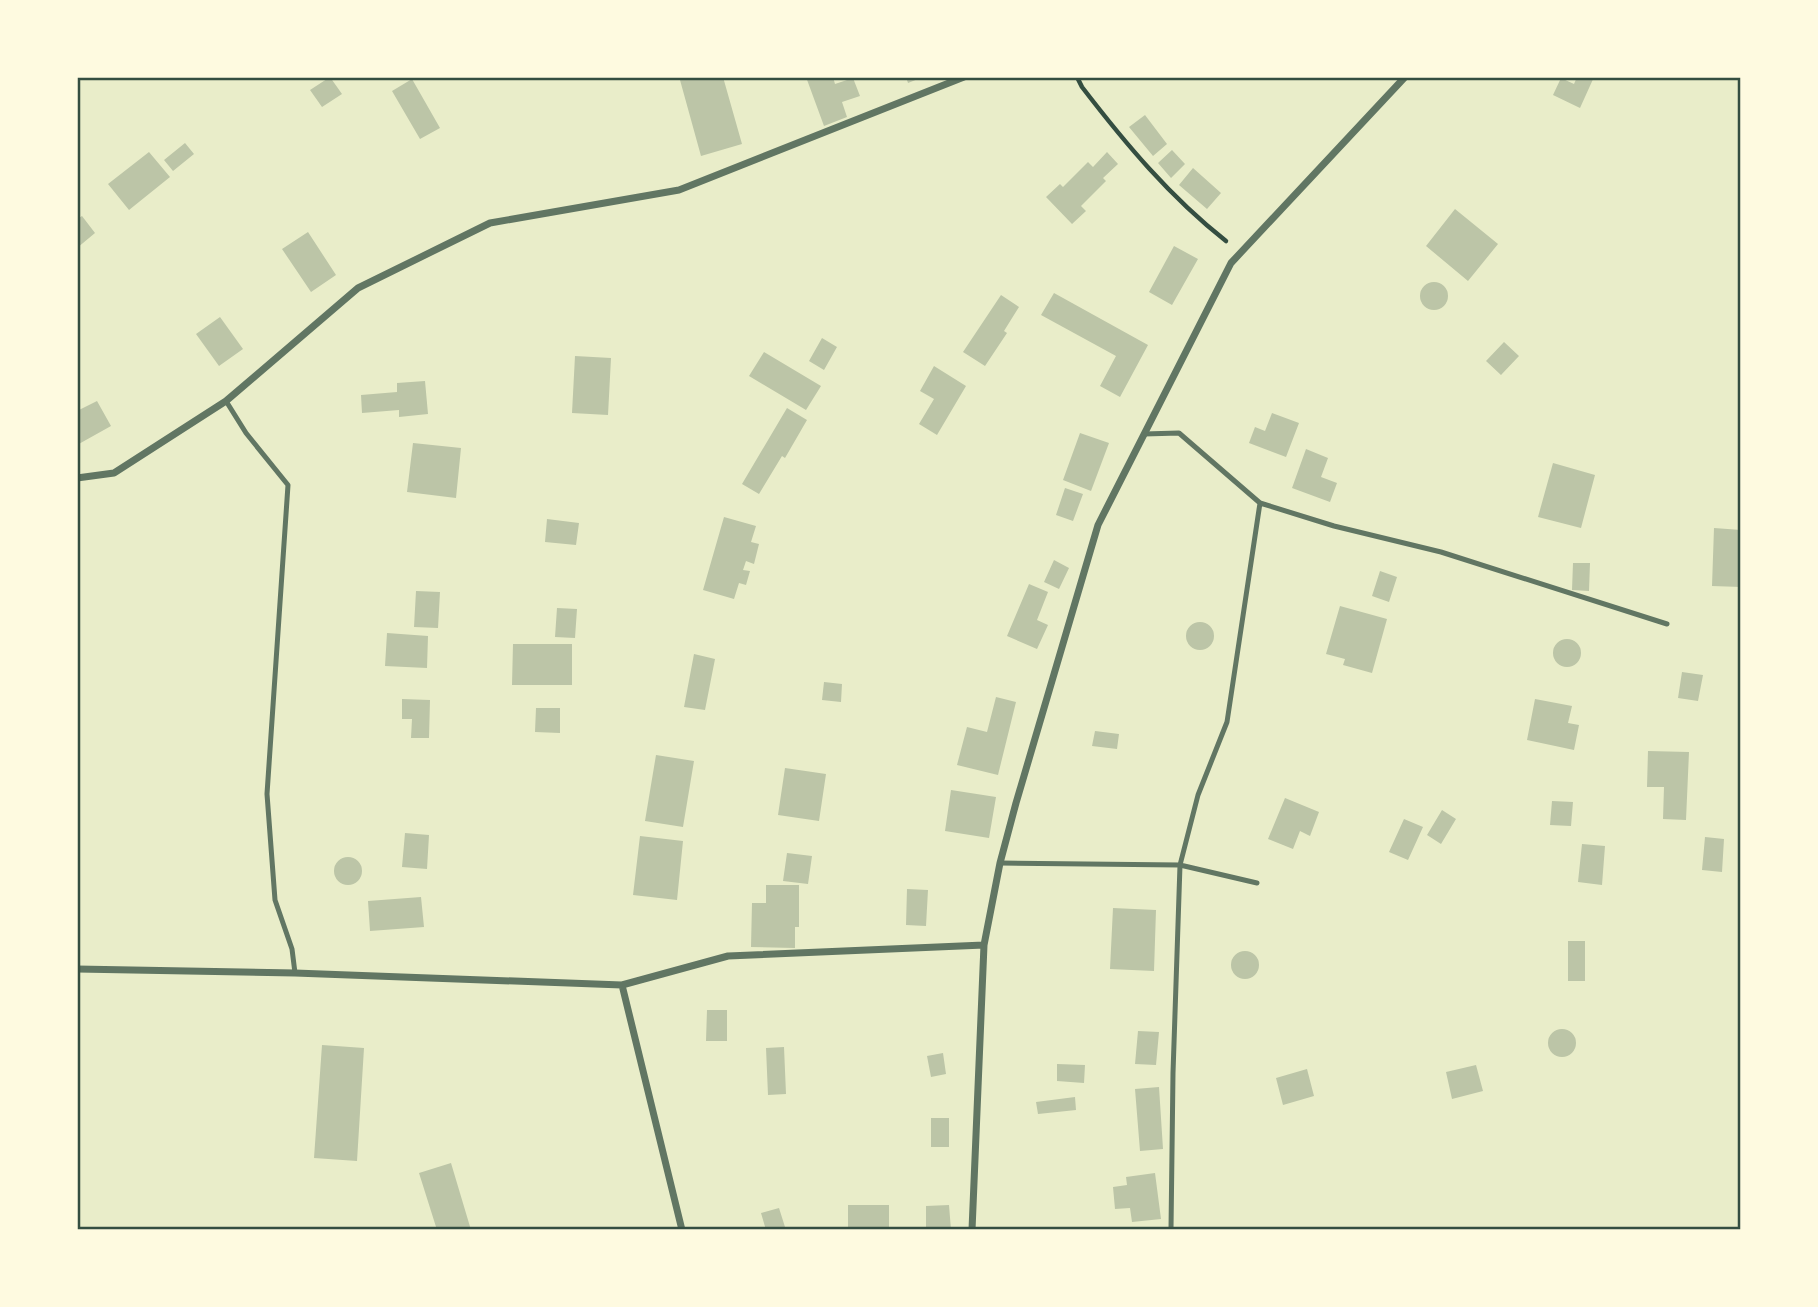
<svg xmlns="http://www.w3.org/2000/svg" width="1818" height="1307" viewBox="0 0 1818 1307" font-family="Roboto,sans-serif">
<style>
.building{fill:#bcc5a7}
.lines{fill:none;stroke-linecap:round;stroke-linejoin:round}
.path{stroke:#344e41;stroke-width:4.5}
.service{stroke:#617663;stroke-width:5}
.minor{stroke:#617663;stroke-width:7}
.neatline{fill:none;stroke:#344e41;stroke-width:2.5}
</style>
<rect width="100%" height="100%" fill="#e9edc9"/>
<path class="building" d="M330,77L342,94L322,107L310,90Z
M691,77H723L742,144L701,156L680,80Z
M806,77H833L835,84L853,78L860,96L842,102L847,117L824,126Z
M906,77H923L908,83Z
M1577,77H1594L1580,108L1553,95L1561,78L1574,84Z
M412,79L440,128L420,139L392,91Z
M1145,115L1167,144L1153,156L1129,127Z
M185,143L194,154L173,171L164,160Z
M1172,150L1185,164L1171,178L1158,163Z
M149,152L170,177L129,210L108,184Z
M1107,152L1118,164L1103,178L1106,181L1081,206L1086,211L1072,224L1046,197L1060,184L1063,187L1088,162L1093,167Z
M1193,168L1221,193L1207,209L1179,185Z
M1455,209L1498,244L1468,281L1426,246Z
M82,216L95,233L77,248V219Z
M308,232L336,275L311,292L282,249Z
M1174,246L1198,259L1172,305L1149,292Z
M1420 296a14 14 0 1 1 28 0a14 14 0 1 1-28 0Z
M1054,293L1148,345L1120,397L1100,386L1116,356L1041,315Z
M1001,295L1019,307L1004,331L1007,333L985,366L963,352Z
M220,317L243,349L219,366L196,334Z
M822,338L837,347L824,370L809,361Z
M1504,342L1519,356L1501,375L1486,361Z
M764,352L821,386L806,410L749,376Z
M575,356L611,358L608,415L572,413Z
M934,366L966,386L937,435L919,424L934,399L920,391Z
M425,381L428,414L399,417V410L362,413L361,395L397,392V383Z
M97,401L111,426L77,445V411Z
M787,408L807,420L785,458L782,456L759,494L742,484Z
M1272,413L1299,423L1286,457L1249,443L1255,427L1265,431Z
M1080,433L1109,443L1091,491L1063,480Z
M413,443L461,448L456,498L407,492Z
M1306,449L1328,458L1321,477L1337,483L1330,502L1292,488Z
M1553,463L1595,475L1581,528L1538,517Z
M1065,488L1083,494L1073,521L1056,515Z
M724,517L756,526L751,542L759,544L754,564L746,561L743,570L750,571L746,585L739,583L734,599L703,590Z
M547,519L579,523L576,545L545,542Z
M1714,528L1741,530V587L1712,586Z
M1054,560L1069,568L1059,589L1044,582Z
M1573,563H1590L1589,591L1572,590Z
M1380,571L1397,577L1389,602L1372,596Z
M1029,584L1048,592L1037,620L1048,625L1037,649L1007,636Z
M416,591L440,592L438,628L414,627Z
M1340,606L1387,619L1372,673L1343,665L1345,659L1326,654Z
M557,608L577,609L575,638L555,637Z
M1186 636a14 14 0 1 1 28 0a14 14 0 1 1-28 0Z
M387,633L428,636L427,668L385,666Z
M1553 653a14 14 0 1 1 28 0a14 14 0 1 1-28 0Z
M513,644H572V685H512Z
M694,654L715,659L705,710L684,707Z
M1682,672L1703,675L1698,701L1678,698Z
M824,682L842,684L841,702L822,700Z
M996,697L1016,702L998,775L957,765L967,727L987,732Z
M402,699L430,700L429,738H411L412,719H402Z
M1535,699L1572,706L1568,723L1579,725L1574,750L1527,740Z
M536,708H560V733L535,732Z
M1095,731L1119,734L1117,749L1092,746Z
M1648,751L1689,752L1686,820L1663,819L1664,787H1647Z
M656,755L694,761L683,827L645,821Z
M785,768L826,774L819,821L778,815Z
M951,790L996,797L989,838L945,831Z
M1285,798L1319,812L1310,836L1300,831L1293,849L1268,839Z
M1552,801L1573,802L1571,826L1550,825Z
M1442,810L1456,819L1441,844L1427,835Z
M1404,819L1423,827L1408,860L1389,852Z
M405,833L429,835L427,869L402,867Z
M640,836L683,841L677,900L633,895Z
M1705,837L1724,839L1722,872L1702,870Z
M1582,844L1605,846L1602,885L1578,882Z
M787,853L812,856L808,884L783,881Z
M334 871a14 14 0 1 1 28 0a14 14 0 1 1-28 0Z
M766,885H799V927H795V948L751,947L752,903H766Z
M907,889L928,890L926,926L906,925Z
M421,897L424,927L370,931L368,901Z
M1113,908L1156,910L1154,971L1110,969Z
M1568,941H1585V981H1568Z
M1231 965a14 14 0 1 1 28 0a14 14 0 1 1-28 0Z
M707,1010H727V1041H706Z
M1548 1043a14 14 0 1 1 28 0a14 14 0 1 1-28 0Z
M1138,1031L1159,1032L1156,1065L1135,1064Z
M322,1045L364,1048L357,1161L314,1158Z
M784,1047L786,1094L768,1095L766,1048Z
M943,1053L946,1074L931,1077L927,1056Z
M1057,1064L1085,1065L1084,1083L1057,1081Z
M1476,1065L1483,1091L1452,1099L1446,1072Z
M1307,1069L1314,1096L1283,1105L1276,1078Z
M1159,1087L1163,1149L1140,1151L1135,1089Z
M1075,1097L1076,1110L1038,1114L1036,1102Z
M931,1118H949V1147H931Z
M451,1163L471,1230H437L419,1173Z
M1155,1173L1161,1219L1132,1222L1130,1208L1115,1209L1113,1187L1127,1185L1126,1177Z
M848,1205H889V1230H848Z
M949,1205L951,1230H926V1206Z
M779,1208L785,1227L766,1230L761,1213Z"/>
<g class="lines">
<path class="path" d="M1077,77L1082,87C1125,143 1170,197 1226,241"/>
<path class="service" d="M226,401L246,433L288,485L267,794L275,900L292,949L295,973
M1144,434L1179,433L1260,503
M1000,863L1180,865L1257,883
M1171,1229L1173,1073L1180,865L1198,795L1227,722L1260,503L1334,526L1441,552L1667,624"/>
<path class="minor" d="M77,478L114,473L226,401L358,288L490,223L679,190L964,77
M77,969L295,973L622,985L728,956L984,945
M622,985L682,1230
M972,1230L984,945L1000,863L1016,803L1098,525L1231,263L1405,77"/>
</g>
<rect width="1818" height="1307" fill="none" stroke="#fefae0" stroke-width="158"/>
<rect x="79" y="79" width="1660" height="1149" class="neatline"/>
</svg>
